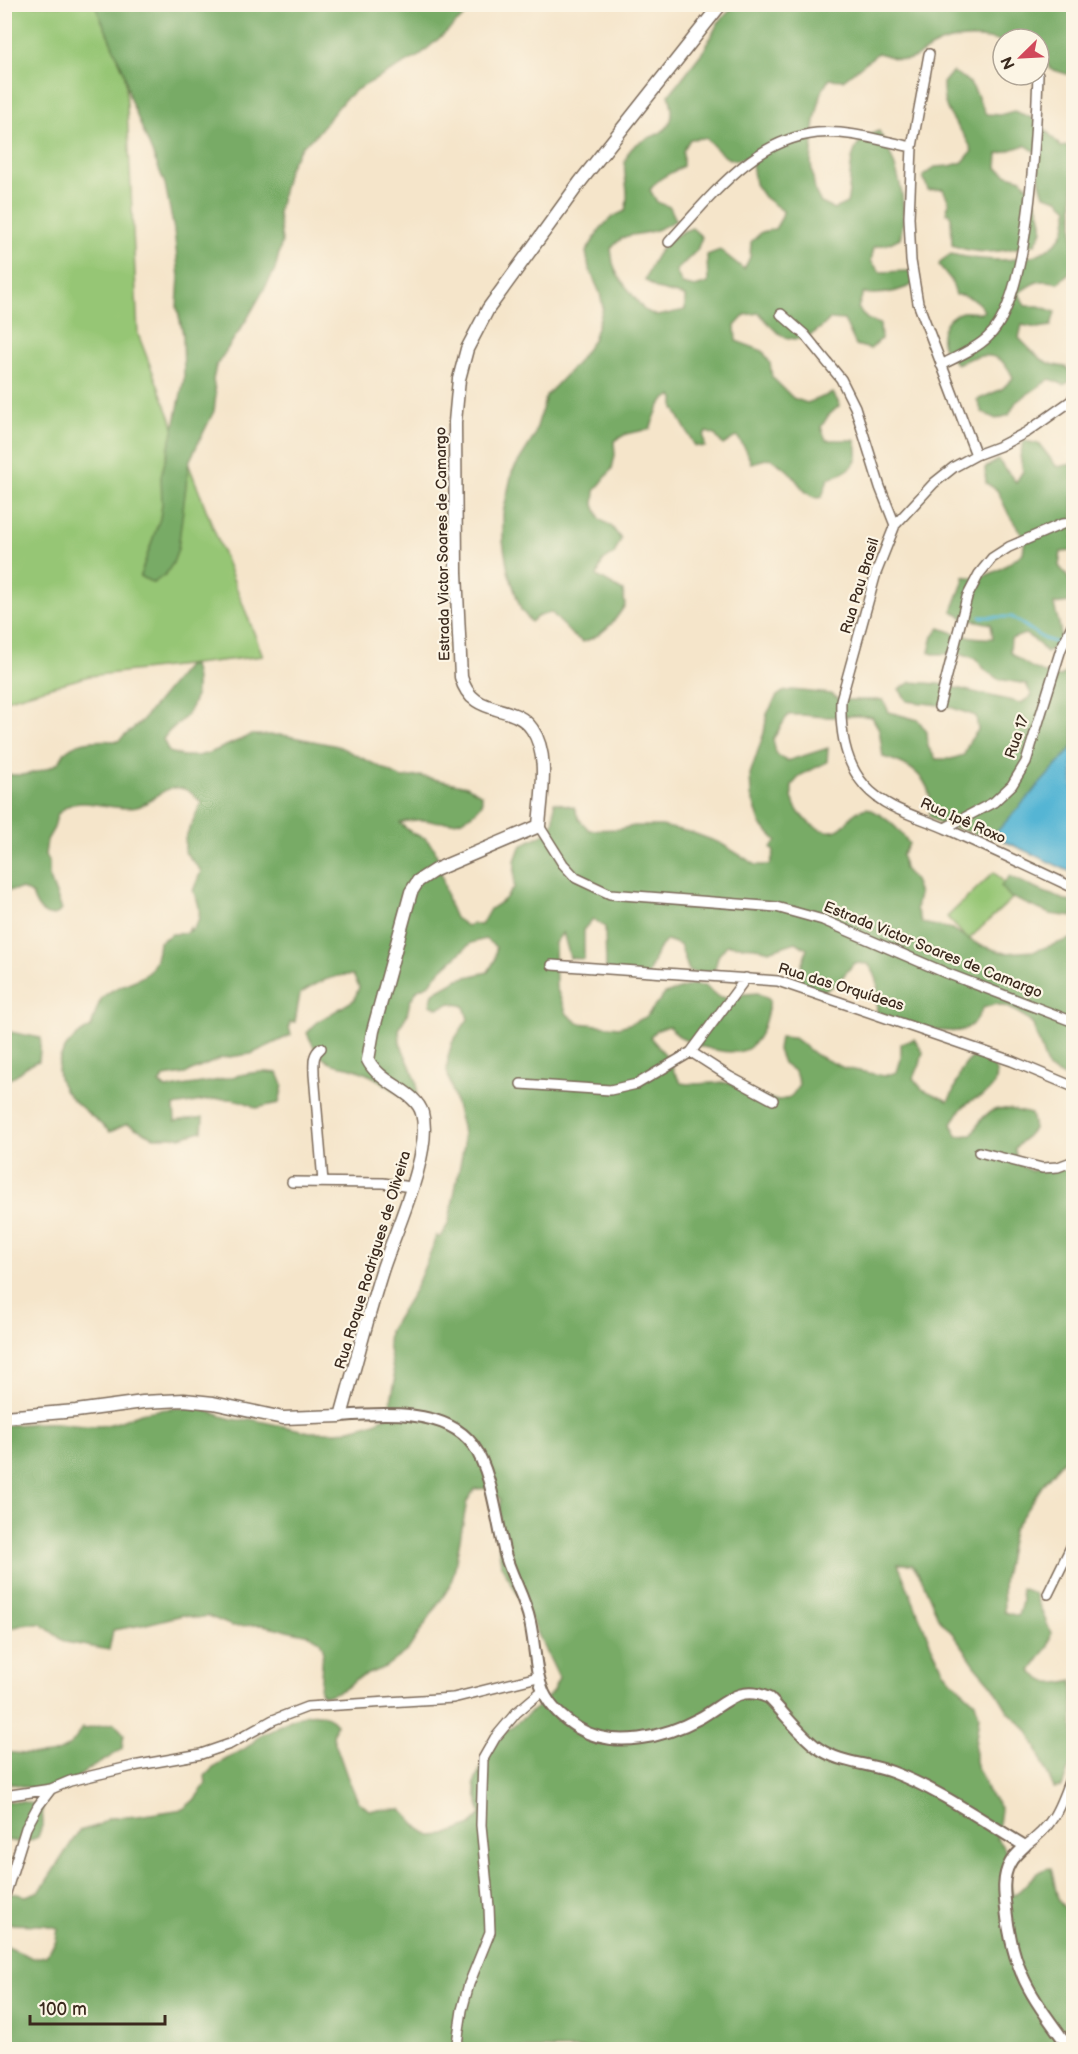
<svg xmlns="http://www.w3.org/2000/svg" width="1078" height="2054" viewBox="0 0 1078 2054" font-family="'Balsamiq Sans',sans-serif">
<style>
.green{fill:#96c675;stroke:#68784a;stroke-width:1.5}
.forest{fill:#78ab66;stroke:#5a6a42;stroke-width:1.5;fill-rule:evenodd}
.water{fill:#55b5d4;stroke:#487079;stroke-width:1.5}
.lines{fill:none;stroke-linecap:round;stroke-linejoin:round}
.stream{stroke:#55b5d4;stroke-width:3}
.minor-casing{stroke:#7c6b5a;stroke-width:12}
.tertiary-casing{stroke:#7c6b5a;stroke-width:14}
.secondary-casing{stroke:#7c6b5a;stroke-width:15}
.minor{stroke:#fff;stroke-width:9}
.tertiary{stroke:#fff;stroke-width:10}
.secondary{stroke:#fff;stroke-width:12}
.labels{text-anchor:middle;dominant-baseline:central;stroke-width:4.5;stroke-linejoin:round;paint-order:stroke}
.street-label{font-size:15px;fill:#3b2a1e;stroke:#fcf5e5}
</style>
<rect width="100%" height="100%" fill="#fcf5e5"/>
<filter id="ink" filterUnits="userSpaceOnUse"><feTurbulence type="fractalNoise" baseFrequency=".0167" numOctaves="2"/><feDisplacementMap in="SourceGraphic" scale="12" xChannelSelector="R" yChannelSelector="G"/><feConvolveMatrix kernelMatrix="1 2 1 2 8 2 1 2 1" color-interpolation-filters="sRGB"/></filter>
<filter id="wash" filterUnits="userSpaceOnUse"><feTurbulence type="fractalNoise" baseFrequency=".008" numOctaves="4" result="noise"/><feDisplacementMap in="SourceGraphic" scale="24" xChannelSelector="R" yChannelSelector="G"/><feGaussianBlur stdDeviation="1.35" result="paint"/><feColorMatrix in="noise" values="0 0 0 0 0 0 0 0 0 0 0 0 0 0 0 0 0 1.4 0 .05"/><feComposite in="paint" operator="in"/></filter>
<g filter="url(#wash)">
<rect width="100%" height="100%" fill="#f5e5ca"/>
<path class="green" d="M5,5H122L138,334L263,656L89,676L5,700Z
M994,872L1016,895L968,940L947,917Z"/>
<path class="forest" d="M156,4L162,7L175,4L477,5L419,56L356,90L344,100L315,136L303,145L295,157L288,170L278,213L282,241L275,270L247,319L216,366L213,380L216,395L214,411L189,462L178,549L173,563L166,574L153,583L140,576L160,518L162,504L161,476L173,432L184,379L183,334L177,307L179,277L174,230L165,184L130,99L124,72L95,5Z
M735,5H1073V76L1050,69L1044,56L1039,53V39H1003V42C979,36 953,35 930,48C923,52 914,60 905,60C897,60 886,55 878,53L843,80L829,79L822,91L815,120L811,163L815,191L821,203L834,209L847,203C854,173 842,143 879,131C897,164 910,201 900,238L888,244L874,247L871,261L880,272L909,271L918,282C900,292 883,296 863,293L858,308L867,319L880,324L881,339L870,349L856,345L844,320L830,319C817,333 799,347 780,334C772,329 766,320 759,313L745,315L735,326L736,341L763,351L770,363L772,377L793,398L807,403L833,393L840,405L828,416L821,427L826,440H855C863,465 850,471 828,479L822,497C806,502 797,477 786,469C781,465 775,462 770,458L751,463L746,450L737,436L723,445L715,435L707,432L704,435L705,447L695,446L674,408V398L672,396C659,398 655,418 650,429L626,434L614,441L615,455L612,469L595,491L594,505L600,519L612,527L621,539L614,554L602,562L597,576L623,591L625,605C614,623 603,635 583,642L572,635L551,612L537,617L531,622L521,610L508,571L503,541V513L512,472L534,437L546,396L577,363L593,340L603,308L600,293L589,268L586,252L601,228L612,217L625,211C626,207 627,202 627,198C628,184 621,168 627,156C639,128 684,145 669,95L704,50L718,23ZM705,138C722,152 725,167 751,156L755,184L764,197L783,211L782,217L775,229L762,232L751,242L750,257L744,269L720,250L707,255L708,283L695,287L682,284L676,271L697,250L702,237L692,228C666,236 654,256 645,280L657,289L685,296V310L657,316L644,310L618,276L613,263L611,249C626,231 629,237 649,232C659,230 667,225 676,220L670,207L657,202L650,190C659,176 669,175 683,166V151L690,139Z
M952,72C976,82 975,93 986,114L1000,115L1014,111L1030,117L1041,125L1061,147L1073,145V272H1070L1058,283C1041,278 1033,282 1019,293L1025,306H1039L1055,312L1051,326L1037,328L1022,325L1019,338C1035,354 1042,365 1066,367L1073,375V379L1064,385L1050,379L1016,402L1009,415L996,419L982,412L977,400L1002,389L1013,378C1002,350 981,352 957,364C954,361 950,358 947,354C936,338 943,317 962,312C967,311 975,313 981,313L984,311C979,301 967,294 956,295L951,280L939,265L941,261L951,254C982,261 1042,268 1062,235C1067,226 1067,218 1068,208L1058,199L1044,195L1040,182L1037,153L1025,145L998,154L997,168L1008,175L1022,179C1031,192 1044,213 1042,230C1041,235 1037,240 1035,244C1004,251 982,257 952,245L951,217L949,213H946L949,202L943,189L928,190L923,176L935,167L950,166L963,162L972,151C966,132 950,122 945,103C943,97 943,90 943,83Z
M1024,441L1039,444L1057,467L1072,464L1073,460V551L1061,552L1059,566C1069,579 1077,584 1070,602L1054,604C1057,621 1063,627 1059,645L1046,652L1036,641L1025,634L1011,639L1010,652C1025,665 1041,674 1060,677L1072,667L1073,655V761L1007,833L995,839L940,824L929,816C936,782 914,765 883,757L879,729L872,717C857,714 843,717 828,717C814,717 801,714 788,715L773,739L776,754L787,761L828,748L827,762L801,775L792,785C792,790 791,796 793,800C797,816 819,836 837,830C846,826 847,820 854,814C857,811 863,809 867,808C883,814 900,829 909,844L902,855L904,869L914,880L919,894L916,909L922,923L952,929L979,945L1005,953L1035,951L1073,938V1081L1048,1069L1033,1025L1022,1015L1010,1008L996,1004L983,1008C978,1018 975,1024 965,1029C949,1037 896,1021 878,1017C872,993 886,986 868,964L854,963C844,975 829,998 810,989C806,987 802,981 800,978L802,964L807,949L796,942L769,951L755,947L727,945L718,956L715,969L702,974L689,971L680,945L667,940L658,950L646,980C629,981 619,980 606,968L605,927L593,919L584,929V959L570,958L563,932L555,943L556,987L567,1014L578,1023L619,1027L632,1023L646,1017L665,994L691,985L705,986L717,996L731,999L744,994L758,993L770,1000C766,1018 764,1034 750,1047C737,1059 692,1046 679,1036C675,1034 672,1029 669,1026L655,1031L650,1037L669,1059L674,1072L681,1083C698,1086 714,1081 728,1083C747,1086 773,1109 791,1096C794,1094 797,1088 799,1084L795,1072L783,1063L778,1050L780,1037L794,1038L816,1055L844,1068L884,1076L897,1072L901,1059V1044L914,1039L923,1052L920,1065L913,1078L922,1089L948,1101C962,1079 954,1069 980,1052C998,1065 1005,1082 982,1096C978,1098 973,1099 969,1102C961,1107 957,1115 952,1124L957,1136L972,1135C989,1103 998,1106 1031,1114L1034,1128L1015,1149L1017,1163L1031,1171L1073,1161V1449L1044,1483L1013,1530L1003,1583L1004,1612L1018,1616L1022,1602L1021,1588L1034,1593L1051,1633L1048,1647L1031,1671C1047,1686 1053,1685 1073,1680V1757L1062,1787L1054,1788L1029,1732L1008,1711L993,1686L975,1665L958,1640L938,1617L921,1577L912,1564H898L931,1645L944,1671L953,1682L975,1702L979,1716L975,1747V1762L987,1790L1001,1809L997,1839L1006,1851L1007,1874L1013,1895C1028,1888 1032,1869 1051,1868C1057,1886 1053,1905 1073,1913V2049H5V1946L33,1958L46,1956L56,1941L58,1928L44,1925L5,1924L4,1895L12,1893L26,1896L40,1891L79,1831L97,1826L109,1818L138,1816L183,1809L194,1800L206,1784L205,1776C217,1762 232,1757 247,1747C252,1744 256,1738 261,1735C265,1733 270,1732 274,1729C292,1718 319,1703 336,1724L333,1737L347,1776L358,1801L369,1810L401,1809L420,1829L431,1836L446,1835L471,1825L481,1814L474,1783L487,1754L506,1731L541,1704L552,1692L559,1678L529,1615L501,1564L499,1550L500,1499L489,1488L475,1489L467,1501L454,1572L450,1586L408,1650L385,1667L356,1679L346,1688L329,1695H323L320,1691L323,1648L320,1641L310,1635L262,1625L232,1626L208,1616L197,1618L183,1615L142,1625L113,1630L109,1650L65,1642L41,1624H26L5,1630V1425C21,1425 39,1422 56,1423C69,1424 83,1427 97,1426C113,1426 127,1418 141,1413C153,1410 175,1408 187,1408C212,1407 226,1424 250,1419L310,1432H339L373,1423L385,1417L389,1410L395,1381L388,1344L389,1331L415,1289L432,1249L436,1235L439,1238L443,1234L449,1221L464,1145L462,1127L447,1071L448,1057L452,1043L468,1019L464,1006L451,1003L438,1008L430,1005L433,993L458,979L488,972L495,960L496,947L485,939L471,943L438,973L430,984L418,989L410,1001L407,1015L399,1028L400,1043L417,1082V1097L404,1100C392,1086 367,1072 348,1067C337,1065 330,1065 322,1057C315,1051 311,1041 307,1033L317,1022L354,1000L359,987L353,975C333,974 316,983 300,994L295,1022H290L289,1027L291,1035L251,1054L222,1058L185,1074L164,1077L159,1083L166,1089C180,1086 194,1084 208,1082C232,1078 253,1069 278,1073L283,1085L279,1103L256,1108C230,1091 202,1102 174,1106L175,1121L203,1117L202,1131L181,1137H154L127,1124L110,1132C97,1120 82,1109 70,1097C45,1069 63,1042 91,1027C94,1019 97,1003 103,997C127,975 156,988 159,942L172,934L187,933L190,928V931C204,921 200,904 193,891L201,871L185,852V839L201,803C195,796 189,789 179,788C162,786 152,803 137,807C115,812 86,797 68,806C64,808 60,812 57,815L54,828L47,840L45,855L49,863V876L62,910C47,924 36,908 32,894L22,889L5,891V776C13,773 22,777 32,773C40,771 53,767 59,762C62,759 63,753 67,750C81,739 101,740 118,741L140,723L187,666L193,665C199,684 197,704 183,719C175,727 171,727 163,739L169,752L183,756H198L212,752L251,735H283L338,746L402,778L420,776L467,786L482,795V804C455,838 432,812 400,823L412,833L425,838L435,849L449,904L455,918L467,926L472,924L481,925L490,909L504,900L514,888L515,861L520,847C543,829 557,842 554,802L574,807L579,819L589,830L620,829L634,826H662L693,833L720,843L756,865H770L774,852L771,847L777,841L761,825L751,795L750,774L764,733L767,714L777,696L783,692L792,690L831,694L840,700H883L889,712L918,720L927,732L928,747L936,759H951L964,755L969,742L978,730L976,716L947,706L907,701L899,689L911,682L939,684L1021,703L1032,696L1026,684L998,679L986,671L976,659L963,654H933L929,652L933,636L940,628C957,635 974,639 993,638L991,624L963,618L952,611L964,580L963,576C986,582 1006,566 1023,553L1025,539L1009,515L997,490L986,483L985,468L998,460L1016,482L1023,471L1020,456Z
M1010,876L1036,889L1073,903V917L1050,914L1010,897L1001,886Z
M5,1031L41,1038L39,1061C22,1065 20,1076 5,1081Z
M114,1723L124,1734L122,1749C101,1765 82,1768 66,1790L34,1789L5,1782L4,1752C27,1754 53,1760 71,1744C76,1739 79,1733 83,1728L85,1729Z
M5,1801L26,1802L42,1807L43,1823L38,1837L25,1843L5,1840Z"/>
<path class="water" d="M1073,747V873L993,836Z"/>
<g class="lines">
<path class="stream" d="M980,617H1012L1044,639L1074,648"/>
</g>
</g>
<g filter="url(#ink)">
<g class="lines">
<g class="minor-casing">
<path id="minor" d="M929,54L912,147L909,217L911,261L918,303L976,455
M669,242C710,198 752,140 817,133C848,130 882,141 912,147
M781,314L805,335L841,379L855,407L880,487L895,525
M941,365C956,357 976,349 988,337C1030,300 1036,132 1038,75
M1074,396L1071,401L1027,432L1000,446L976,455L954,467L934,483L895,525L876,573L841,700C840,730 844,762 865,786C886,810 921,817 949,830C991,849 1032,868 1074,888
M939,707L967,597L979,574L992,558L1009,547L1062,524L1074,523
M539,826L563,864L576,878L610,894L776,907L823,920L946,973L1074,1022
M945,828L994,802L1012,785L1026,762L1061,649L1074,621
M552,965L778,981L1012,1061L1074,1087
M321,1048C312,1055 314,1063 314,1074L323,1182
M691,1052L730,1077L773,1100
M521,1084L610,1090L637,1084L691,1052L746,978
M979,1152L1042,1168L1058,1167L1074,1161
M292,1182L383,1183L411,1187
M1048,1594L1074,1541
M4,1796L51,1789
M1025,1846C1057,1823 1061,1803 1074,1768
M4,1899L26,1828L38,1806L51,1789L70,1781L133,1766L201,1754L230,1744L273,1720L307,1707L453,1698L538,1677
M456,2050L462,2010L469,1984L490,1932L489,1907L481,1825L483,1759L495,1738L516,1713L542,1691"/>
</g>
<g class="tertiary-casing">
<path id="tertiary" d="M341,1416C381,1413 446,1408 473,1445C491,1469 497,1521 504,1550C510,1575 525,1597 530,1622C540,1669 530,1698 578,1728C614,1750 665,1737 700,1718C725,1704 739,1684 769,1698C785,1714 800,1735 818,1748C839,1763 868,1763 892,1772C938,1789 983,1821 1025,1846C1020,1851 1013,1857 1010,1863C1002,1877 1004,1894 1006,1909C1013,1975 1033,1998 1071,2050"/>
</g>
<g class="secondary-casing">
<path id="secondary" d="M4,1417L76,1411L143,1402L184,1400L213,1403L283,1418L341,1416C355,1367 367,1318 382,1271C395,1231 433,1152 422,1113C416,1091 380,1084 368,1060L373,1031L411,892L418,881L435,870L539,826C541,796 550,755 532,729C513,701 472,719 461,677L456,572L455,422L459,379L467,349L488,309L580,182L721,4"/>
</g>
<use href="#minor" class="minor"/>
<use href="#tertiary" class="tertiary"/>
<use href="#secondary" class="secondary"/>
</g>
</g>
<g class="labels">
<g class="street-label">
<text transform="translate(443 544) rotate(-91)">Estrada Victor Soares de Camargo</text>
<text transform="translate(860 586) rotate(-73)">Rua Pau Brasil</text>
<text transform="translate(1017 737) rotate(-71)">Rua 17</text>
<text transform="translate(963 821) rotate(24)">Rua Ipê Roxo</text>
<text transform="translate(933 950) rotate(22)">Estrada Victor Soares de Camargo</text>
<text transform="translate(841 987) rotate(17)">Rua das Orquídeas</text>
<text transform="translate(373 1260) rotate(-73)">Rua Roque Rodrigues de Oliveira</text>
</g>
</g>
<rect width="1078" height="2054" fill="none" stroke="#fcf5e5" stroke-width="24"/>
<g transform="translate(1021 57) rotate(246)"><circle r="28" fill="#fcf5e5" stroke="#afa495" stroke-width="1.5"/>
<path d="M0-4.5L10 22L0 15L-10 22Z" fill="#d1495b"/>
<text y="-9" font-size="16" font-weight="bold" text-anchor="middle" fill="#3b2a1e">N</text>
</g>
<path d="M30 2015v9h135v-9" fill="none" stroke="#3b2a1e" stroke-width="3"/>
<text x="39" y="2015" font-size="18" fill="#3b2a1e" stroke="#fcf5e5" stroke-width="4.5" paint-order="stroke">100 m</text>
</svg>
